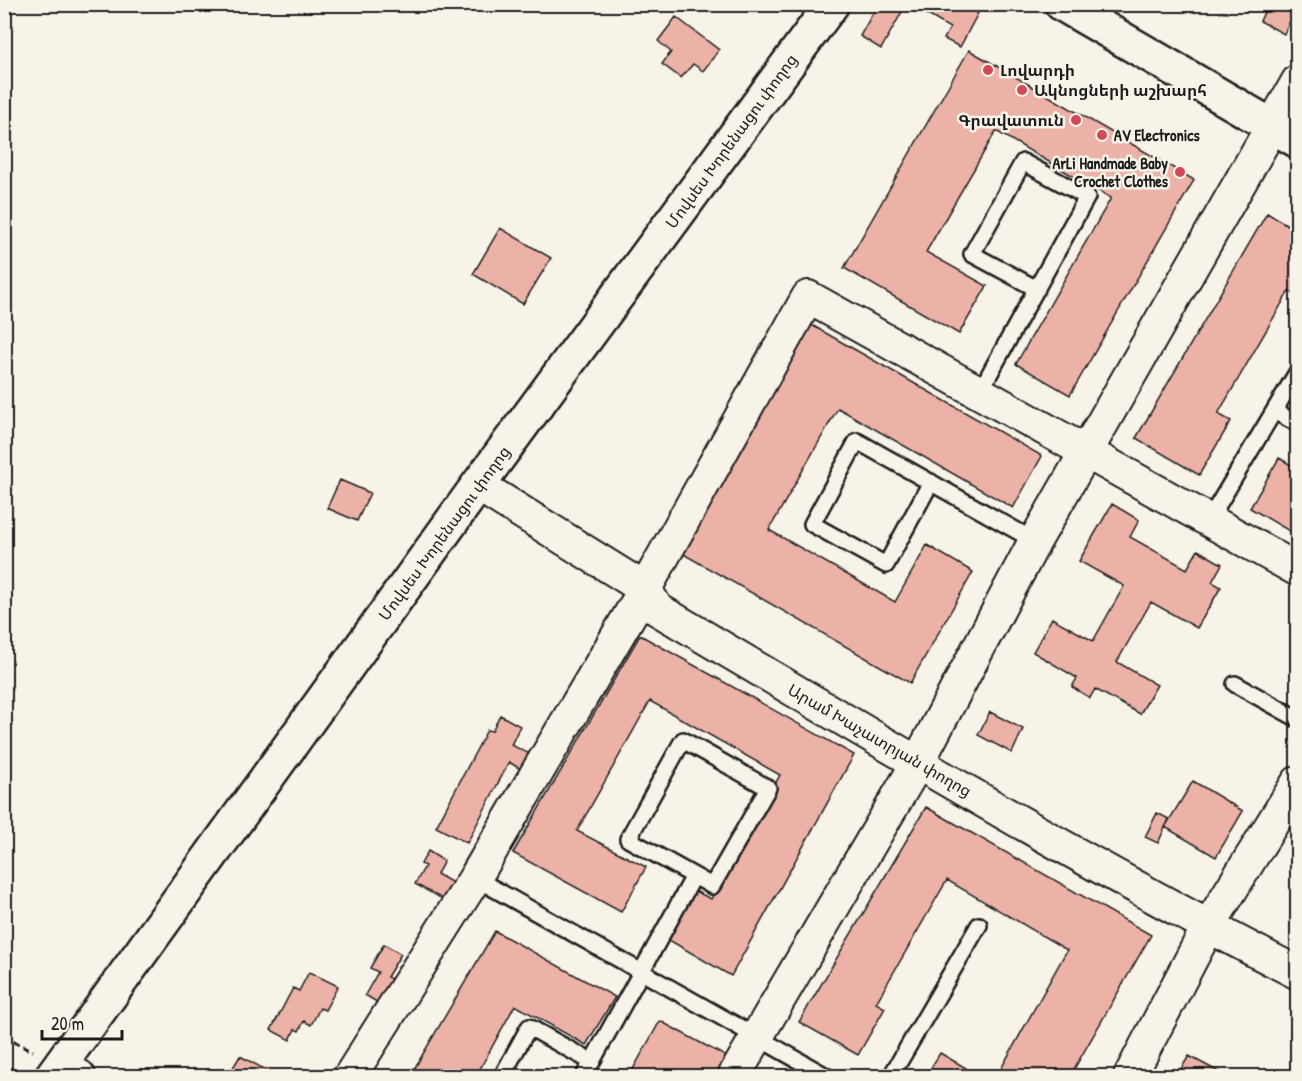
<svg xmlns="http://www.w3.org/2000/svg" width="1302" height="1081" viewBox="0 0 1302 1081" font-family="'Patrick Hand','Noto Sans Armenian',sans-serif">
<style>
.building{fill:#ecb2a7;stroke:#1c1c1c;stroke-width:1.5}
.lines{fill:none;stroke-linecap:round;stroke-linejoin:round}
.lane-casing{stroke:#1c1c1c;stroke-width:20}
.street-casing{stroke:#1c1c1c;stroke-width:36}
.secondary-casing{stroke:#1c1c1c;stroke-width:38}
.highway-casing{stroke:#1c1c1c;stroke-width:38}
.path{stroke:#1c1c1c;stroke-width:4;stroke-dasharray:6 4.5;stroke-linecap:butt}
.lane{stroke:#f7f3e8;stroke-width:15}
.street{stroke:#f7f3e8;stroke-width:32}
.secondary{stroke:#f7f3e8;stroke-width:33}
.highway{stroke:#f7f3e8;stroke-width:33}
.poi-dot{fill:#d1495b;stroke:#f7f3e8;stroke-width:2}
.labels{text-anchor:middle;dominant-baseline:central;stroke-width:5;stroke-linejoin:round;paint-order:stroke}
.poi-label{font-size:16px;font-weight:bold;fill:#1c1c1c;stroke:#f7f3e8;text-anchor:start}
.street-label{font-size:16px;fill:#1c1c1c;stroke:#f7f3e8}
</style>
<rect width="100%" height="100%" fill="#f7f3e8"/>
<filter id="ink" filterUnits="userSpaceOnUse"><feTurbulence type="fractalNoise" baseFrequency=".0167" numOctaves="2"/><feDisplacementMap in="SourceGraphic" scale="12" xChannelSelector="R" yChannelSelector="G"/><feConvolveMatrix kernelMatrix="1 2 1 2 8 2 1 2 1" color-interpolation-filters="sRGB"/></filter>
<g filter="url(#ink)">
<path class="building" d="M878,4H893L903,10L881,49L860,36Z
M924,4H963L978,13L960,47L944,39L950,28L921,11Z
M1268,4H1298L1284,34L1260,21Z
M676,17L719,50L703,71L693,64L681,78L662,64L671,52L658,41Z
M969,50L1194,180L1070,395L1016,364L1111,198L996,131L926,252L987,286L959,334L844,268Z
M1267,213L1298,231V296L1289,291L1218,414L1231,421L1199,475L1136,438Z
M500,228L551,258L523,304L473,274Z
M808,323L1042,456L1013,508L838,408L769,530L895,602L927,545L973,572L910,683L678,551Z
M1279,458L1298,469V536L1250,508Z
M340,480L370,493L357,521L327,508Z
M1112,504L1139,520L1130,537L1187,569L1198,550L1222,564L1212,582L1221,587L1197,628L1151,602L1117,662L1157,685L1140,714L1095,689L1090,698L1072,687L1077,678L1033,652L1052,618L1093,641L1124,586L1079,561Z
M640,635L854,755L731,976L662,936L689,888L711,899L780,775L650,701L577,831L646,867L621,912L513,853Z
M990,712L1023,729L1012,753L978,735Z
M500,715L520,726L511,745L530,754L522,770L509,762L467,843L436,827L487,730L492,731Z
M1193,781L1243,811L1216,857L1165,827Z
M926,807L1151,935L1070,1076H997L1067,950L947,880L876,1003L885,1008L858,1055L799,1022Z
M1157,813L1169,819L1158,843L1145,837Z
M428,851L444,861L437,874L453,883L444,900L415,884L425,866L421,864Z
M495,931L615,997L586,1045L515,1005L476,1076H410Z
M384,944L401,954L387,977L394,980L380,1004L365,995L378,972L370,968Z
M309,972L338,986L325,1010L320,1008L311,1025L304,1021L299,1031L295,1029L290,1040L271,1030L293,988L299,991Z
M660,1021L727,1057L716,1076H640L632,1071Z
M940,1053L966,1068L961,1076H926Z
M240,1056L266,1070L263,1076H240L231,1071Z
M1189,1056L1219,1072L1216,1076L1177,1075Z"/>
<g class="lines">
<g class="lane-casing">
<path id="lane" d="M979,393L1087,197L1023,162L972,254L1037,289
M1274,411L1298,424
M931,482L886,565L812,524L857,441L1035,541
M1209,520L1298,371
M1235,684L1298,719
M683,740L768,788L712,886L628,839Z
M475,878L826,1076
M502,1076L529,1027L592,1062
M584,1076L694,876
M891,1076L979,925"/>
</g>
<g class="street-casing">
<path id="street" d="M478,485L645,589L657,609C868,734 1079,861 1298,973
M60,1065L79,1076
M350,1076L475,878L645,589L808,297L1298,570
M734,1076L917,764L1035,541L1298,81
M1130,1076L1208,927L1298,782"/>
</g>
<g class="secondary-casing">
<path id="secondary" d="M1062,4L1298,141"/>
</g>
<g class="highway-casing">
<path id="highway" d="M52,1076L478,485L832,4"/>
</g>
<path class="path" d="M4,1037L33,1051"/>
<use href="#lane" class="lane"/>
<use href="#street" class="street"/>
<use href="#secondary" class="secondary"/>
<use href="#highway" class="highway"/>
</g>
</g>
<g class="poi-dot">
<circle cx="988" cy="70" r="6"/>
<circle cx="1022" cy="90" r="6"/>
<circle cx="1076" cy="120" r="6"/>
<circle cx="1102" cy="135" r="6"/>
<circle cx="1180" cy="172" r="6"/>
</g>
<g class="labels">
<g class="poi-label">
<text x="1000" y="70">Լովարդի</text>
<text x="1034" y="90">Ակնոցների աշխարհ</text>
<text x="1064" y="120" text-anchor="end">Գրավատուն</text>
<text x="1114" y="135">AV Electronics</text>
<text x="1168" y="163" text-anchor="end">ArLi Handmade Baby<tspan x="1168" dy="18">Crochet Clothes</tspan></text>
</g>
<g class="street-label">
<text transform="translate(731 141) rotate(-54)">Մովսես Խորենացու փողոց</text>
<text transform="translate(444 533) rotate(-54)">Մովսես Խորենացու փողոց</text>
<text transform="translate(880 740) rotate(30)">Արամ Խաչատրյան փողոց</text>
</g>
</g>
<rect width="1302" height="1081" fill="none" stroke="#f7f3e8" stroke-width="24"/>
<rect x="12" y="12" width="1278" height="1057" fill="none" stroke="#1c1c1c" stroke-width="2" filter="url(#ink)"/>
<path d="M42 1030v9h80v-9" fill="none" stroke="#1c1c1c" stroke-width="3"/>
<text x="51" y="1030" font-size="18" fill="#1c1c1c" stroke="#f7f3e8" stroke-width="4.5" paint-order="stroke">20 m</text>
</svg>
